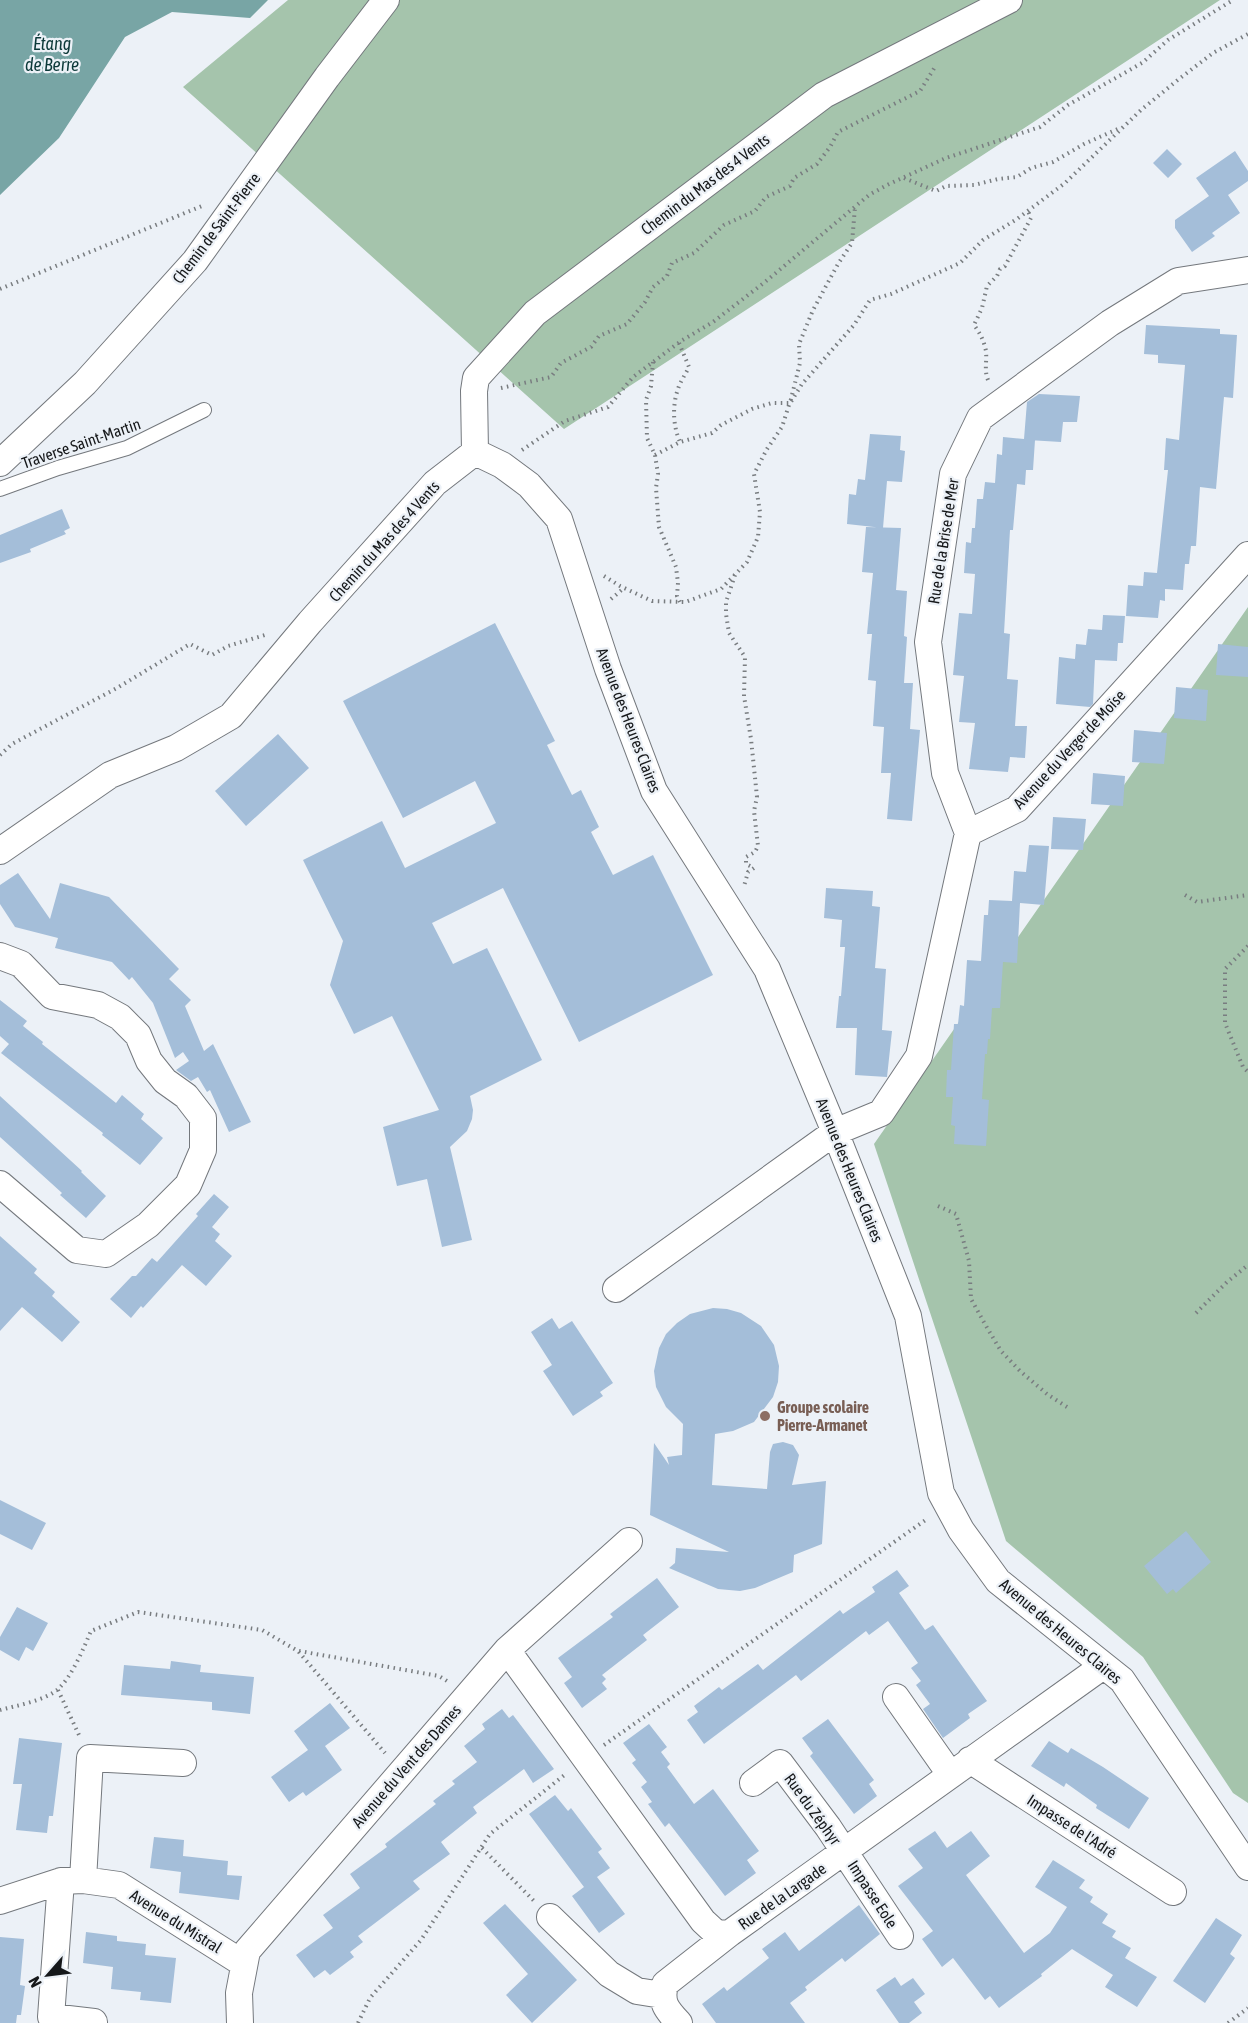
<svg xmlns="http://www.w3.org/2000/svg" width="1248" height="2023" viewBox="0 0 1248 2023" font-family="'Asap Condensed',sans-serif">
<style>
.forest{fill:#a5c4ac}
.water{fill:#78a5a5}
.building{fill:#a4bed9}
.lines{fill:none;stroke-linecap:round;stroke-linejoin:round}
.lane-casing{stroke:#74787d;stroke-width:16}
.street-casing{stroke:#74787d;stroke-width:28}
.path{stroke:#797d80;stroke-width:4;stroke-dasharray:1.5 4.5;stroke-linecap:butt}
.lane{stroke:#fff;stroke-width:14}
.street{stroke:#fff;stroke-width:26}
.education-dot{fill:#8d6e63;stroke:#ecf1f7;stroke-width:2}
.labels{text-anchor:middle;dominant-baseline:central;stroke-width:4.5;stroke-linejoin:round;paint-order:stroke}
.street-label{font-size:16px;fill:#16181a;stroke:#ecf1f7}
.education-label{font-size:16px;font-weight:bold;fill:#785e54;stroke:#ecf1f7;text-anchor:start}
.water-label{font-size:18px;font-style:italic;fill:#0c3939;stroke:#ecf1f7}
</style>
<rect width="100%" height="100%" fill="#ecf1f7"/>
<path class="forest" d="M288,0H1220L564,429L183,87Z
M1248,607V1803L1233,1793L1143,1657L1006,1541L874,1144Z"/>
<path class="water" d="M0,0H268L250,18L172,12L125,37L59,138L0,195Z"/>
<path class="building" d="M1167,149L1182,164L1168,178L1153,163Z
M1235,151L1248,171V181L1228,195L1240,213L1212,233L1215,236L1192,252L1175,228V220L1209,196L1196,178Z
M1146,325L1220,329V334L1237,335L1233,398L1224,397L1216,489L1200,487L1196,546H1191L1189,564H1185L1183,590L1165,589V601L1160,600L1158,618L1126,616L1128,585L1143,586L1144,572L1157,573L1168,470H1164L1166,438L1179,440L1185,365L1158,363V355L1144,354Z
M1039,394L1080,396L1077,422H1063L1061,442L1028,440H1035L1033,470H1026L1025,485L1017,484L1013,530H1010L1004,633L1010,634L1007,679L1018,680L1015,726H1027L1025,758L1010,757L1008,772L969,769L975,723L959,722L964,676L953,675L959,613L972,614L975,574L964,573L966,542L971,543L972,528H975L977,499H983L985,482L995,483L997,454L1002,455L1003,437L1024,439L1027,402Z
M870,434L901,436L900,450L905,451L902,482L887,481L883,528L847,524L849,494L856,495L858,479L865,480Z
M62,509L70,528L64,531L66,534L30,549L31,552L0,563V535Z
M866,527L901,528L896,590L907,591L904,636L907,637L904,683H913L910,729L920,730L912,821L887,819L891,773H881L884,727L873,726L876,681L868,680L872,634H867L873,573L862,572Z
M1103,615L1125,616L1123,643H1118L1117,661L1095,660L1093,704L1090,707L1056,704L1059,657L1075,659L1076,644L1086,645L1088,629L1102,630Z
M495,623L555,741L547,745L572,795L581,790L599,827L591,832L613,875L653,855L713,975L579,1042L503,888L432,923L453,964L487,948L542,1060L470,1096L473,1110L472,1119L467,1131L450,1147L472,1240L442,1247L427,1179L397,1186L383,1127L439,1110L392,1016L354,1034L330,985L343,941L303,860L382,821L405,868L496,823L475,781L403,818L343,701Z
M1218,644L1248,647V677L1216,675Z
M1176,687L1208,690L1206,721L1174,718Z
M1134,730L1167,733L1164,764L1132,762Z
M278,734L309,768L246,826L215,791Z
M1093,773L1125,776L1123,806L1091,804Z
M1053,817L1086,819L1083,850L1051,849Z
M1029,845L1049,846L1044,905L1020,903L1017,963L1003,962L1000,1008H992L990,1039H988L987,1054H985L982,1099L989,1100L986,1146L954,1144L955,1126L951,1125L953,1097H946L947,1070H951L954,1024H958L960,1005L964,1006L967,960L981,961L984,915H988L989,900L1012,901L1014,871L1026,872Z
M18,873L50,919L60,883L109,897L179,969L169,979L191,1000L185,1006L204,1051L213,1044L251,1122L229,1132L210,1090L207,1092L198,1077L191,1081L176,1070L189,1061L183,1052L175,1058L153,1003L132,977L129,980L112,962L55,948L58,938L15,927L0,904V885Z
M826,888L873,891L872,906L880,907L875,968L886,969L882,1030L892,1031L887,1077L855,1075L857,1028H836L839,996H841L845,947H840L842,920L824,918Z
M0,1000L27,1021L23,1026L43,1042L42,1044L91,1083L116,1103L122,1095L144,1114L141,1119L163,1138L140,1165L102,1135L103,1133L1,1053L9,1044L0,1036Z
M0,1096L82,1171L81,1172L106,1196L86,1218L60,1195L62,1193L51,1183L0,1137Z
M214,1194L229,1207L212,1227L220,1234L215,1241L232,1256L206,1286L182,1265L143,1308L141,1306L131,1318L110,1299L132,1276H136L152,1258L157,1262L198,1216L196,1214Z
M0,1236L37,1269L34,1273L55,1292L52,1296L80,1322L62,1342L22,1307L0,1331Z
M713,1308L727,1309L741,1313L761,1326L774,1345L779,1366L778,1382L773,1397L754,1422L733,1431L715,1434L712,1485L767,1489L770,1452L773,1444L783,1442L793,1445L799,1455L792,1485L826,1481L822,1544L794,1555L793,1572L755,1588L740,1591L718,1589L669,1568L675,1563L676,1548L729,1552L650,1515L654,1443L669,1465L667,1457L682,1455L683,1424L666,1407L656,1387L654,1371L659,1348L666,1334L677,1323L690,1314Z
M552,1318L559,1329L572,1321L613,1383L600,1392L603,1396L573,1416L543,1371L552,1365L531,1332Z
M0,1500L46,1523L32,1550L0,1534Z
M1186,1531L1211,1562L1176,1593L1173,1589L1167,1594L1144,1566Z
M897,1570L909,1586L899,1593L925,1630L933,1625L987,1701L968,1714L970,1718L943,1738L923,1709L930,1704L916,1685L921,1681L911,1668L918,1663L888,1621L869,1635L866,1631L801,1681L796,1675L704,1744L687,1720L698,1712L694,1706L719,1687L722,1690L758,1664L763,1670L840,1610L843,1614L875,1592L872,1587Z
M657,1578L679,1607L643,1635L647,1640L602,1675L606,1679L602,1683L607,1689L582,1708L564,1683L572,1677L558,1658L613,1617L610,1614Z
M17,1607L48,1623L33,1651L26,1647L19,1661L0,1650V1637Z
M171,1661L201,1665L200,1672L254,1677L250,1714L212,1710V1702L121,1695L124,1665L170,1669Z
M330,1703L350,1728L325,1746L342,1770L306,1796L303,1792L289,1802L271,1777L308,1750L294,1731Z
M502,1709L509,1718L513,1715L554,1769L533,1783L524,1769L473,1807L477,1813L441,1842L450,1854L413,1881L420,1889L358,1936L363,1942L350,1952L354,1957L330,1975L325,1970L314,1978L296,1955L333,1928L323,1915L360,1888L350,1874L387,1847L385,1844L436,1804L433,1801L455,1784L452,1781L477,1762L464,1746L485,1729L482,1724Z
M828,1719L874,1780L869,1784L877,1796L854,1814L810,1756L813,1753L802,1738Z
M649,1724L667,1747L661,1752L670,1764L667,1767L694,1804L713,1789L759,1851L747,1860L756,1873L725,1896L669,1823L665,1827L648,1804L652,1802L641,1787L647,1782L632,1763L636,1760L623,1743Z
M19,1738L62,1743L53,1816H49L47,1833L16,1830L22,1784H13Z
M1049,1741L1068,1753L1071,1748L1103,1767L1149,1798L1129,1829L1096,1808L1097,1805L1066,1783L1064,1787L1031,1766Z
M555,1795L568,1811L571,1808L602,1849L598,1852L610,1868L597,1877L625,1914L599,1933L572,1896L584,1887L529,1814Z
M935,1831L947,1848L971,1831L990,1856L966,1875L1024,1953L1050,1933L1067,1907L1035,1887L1053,1860L1085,1880L1079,1888L1093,1897L1090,1902L1108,1914L1102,1923L1116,1931L1112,1937L1131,1948L1125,1958L1157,1977L1137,2007L1105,1987L1113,1975L1072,1949L1041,1974L1042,1976L999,2008L990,1996L985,2000L953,1958L942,1967L922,1939L933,1931L898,1886L923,1868L908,1849Z
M154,1837L184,1840L183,1856L228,1861L227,1875L242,1876L239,1900L179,1893L181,1872L150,1868Z
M505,1904L577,1980L532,2023L506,1995L528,1974L483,1923Z
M859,1905L880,1934L845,1962L842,1958L805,1987L807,1990L790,2003L805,2023H716L702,2004L724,1987L727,1991L769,1958L762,1949L785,1932L799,1951Z
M1216,1918L1242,1935L1230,1954L1235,1958L1205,2003L1173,1981Z
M86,1932L117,1936V1941L146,1944L145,1955L176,1958L171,2003L140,2000L141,1992L111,1989L113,1967L83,1963Z
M0,1937L24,1939L20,1985L25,1986L21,2015H17L16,2023H0Z
M895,1977L901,1986L913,1978L925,1994L914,2002L922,2013L909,2023H899L876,1990Z"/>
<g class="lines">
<g class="lane-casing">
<path id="lane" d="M0,489L58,468L127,448L204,410"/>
</g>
<g class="street-casing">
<path id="street" d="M475,452L502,465L529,485L559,519L608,669L654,791L767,969L835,1132L908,1316L941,1493L961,1530L998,1581L1122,1680L1248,1867
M475,452L474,391L476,378L535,313L824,95L1009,0
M0,463L85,383L195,261L327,77L386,0
M968,833L945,773L928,642L953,474L980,418L1110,323L1178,281L1248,270
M0,851L110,775L176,748L231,716L310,622L435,483L475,452
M0,956L21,964L52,996L98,1005L120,1017L138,1035L149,1061L165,1081L186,1096L203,1118V1150L188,1185L148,1225L106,1254L77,1250L0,1184
M616,1289L835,1132L881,1113L919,1056L968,833L1017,809L1248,555
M507,1650L703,1921L717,1934L730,1933L1103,1666
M896,1697L950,1774
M970,1760L1173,1892
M753,1783L780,1763L828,1827L900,1936
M83,1880L90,1758L183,1763
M61,1881L51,2017L94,2022
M0,1901L61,1881L83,1880L119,1885L244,1964
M550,1917L609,1974L637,1991L662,1995
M240,2023L239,1993L247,1951L507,1650L629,1541
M679,2023C667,2010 660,2003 665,1984L730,1933"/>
</g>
<path class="path" d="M904,178L936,191L946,186L974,185L998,179L1017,177L1031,168L1053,162L1084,144L1120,128
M0,289L202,206
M679,343L689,367C685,375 680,382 678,389C672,406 673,426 680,442
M653,362L651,386L646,400L647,438L655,455L658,474L656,488L659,527L676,567L678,583L677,596L680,602
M988,380C984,370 987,362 986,351C984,341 980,333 974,325L982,308L987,286L997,276L1000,269L1005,266L1031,218L1028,211
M501,388L551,377L561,363L591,347L599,336L627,324L645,302L653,287L667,276L672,263L694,253L724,225L755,211L766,197L790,186L794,178L817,164L830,147L838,132L920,91L935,67
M522,450L565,421L608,407L633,377L681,341L713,322L765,282L869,195L889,184L946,158L1040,127L1068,105L1142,63L1168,40L1233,0
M655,455L680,442L712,433L721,425L752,409L772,403H790L800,363L799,344L813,310L838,264L852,243L855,207
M735,575L726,602V614L729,633L745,657L744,696L751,739L757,797L754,811L758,846L755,852L746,857V864L754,868L748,872L744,886
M604,576L620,586L652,601L685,602L721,589L747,562L758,537L760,512L754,474L767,449L782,427L789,405L802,384L854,325L870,300L891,294L960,263L983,240L1017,219L1065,183L1141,110L1179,79L1213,53L1248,34
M611,599L624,588
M0,755L12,744L117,688L190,644L212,655L228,646L265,635
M1185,895L1197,902L1248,895
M1248,946L1225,969V1023L1243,1067L1248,1072
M938,1206L956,1214L969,1261L971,1299L986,1326L1001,1351L1020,1371L1047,1394L1067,1407
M1196,1313L1227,1282L1248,1265
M299,1651L439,1676L447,1681
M58,1690L79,1735
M0,1710C15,1706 47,1700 58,1689C72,1677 84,1647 91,1631L138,1612L262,1630L298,1651L385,1753
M604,1745L927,1519
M482,1848L534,1901
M358,2023L370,1998L421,1940L490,1834L567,1773
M1228,2023L1248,2008"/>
<use href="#lane" class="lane"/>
<use href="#street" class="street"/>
</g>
<circle class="education-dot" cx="765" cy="1416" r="6"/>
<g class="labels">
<g class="street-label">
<text transform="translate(705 184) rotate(-37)">Chemin du Mas des 4 Vents</text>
<text transform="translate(216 228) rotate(-53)">Chemin de Saint-Pierre</text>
<text transform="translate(81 443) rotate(-19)">Traverse Saint-Martin</text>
<text transform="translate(384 541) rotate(-48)">Chemin du Mas des 4 Vents</text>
<text transform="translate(943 541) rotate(-81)">Rue de la Brise de Mer</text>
<text transform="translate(629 720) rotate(69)">Avenue des Heures Claires</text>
<text transform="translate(1069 749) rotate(-47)">Avenue du Verger de Moïse</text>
<text transform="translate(850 1170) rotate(68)">Avenue des Heures Claires</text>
<text transform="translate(1061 1631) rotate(40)">Avenue des Heures Claires</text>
<text transform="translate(406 1766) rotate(-49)">Avenue du Vent des Dames</text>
<text transform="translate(813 1809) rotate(54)">Rue du Zéphyr</text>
<text transform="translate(1072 1826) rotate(33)">Impasse de l'Adré</text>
<text transform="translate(873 1894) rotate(57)">Impasse Eole</text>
<text transform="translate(782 1896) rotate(-35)">Rue de la Largade</text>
<text transform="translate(176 1921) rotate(32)">Avenue du Mistral</text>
</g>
<g class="education-label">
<text x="777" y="1407">Groupe scolaire<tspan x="777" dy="18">Pierre-Armanet</tspan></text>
</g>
<g class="water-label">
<text x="52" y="43">Étang<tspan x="52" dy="21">de Berre</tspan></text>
</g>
</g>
<g transform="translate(48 1975) rotate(242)" stroke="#ecf1f7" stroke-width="4.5" paint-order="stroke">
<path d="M0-4.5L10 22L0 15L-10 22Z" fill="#16181a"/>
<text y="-9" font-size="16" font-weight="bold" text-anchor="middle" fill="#16181a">N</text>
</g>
</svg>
